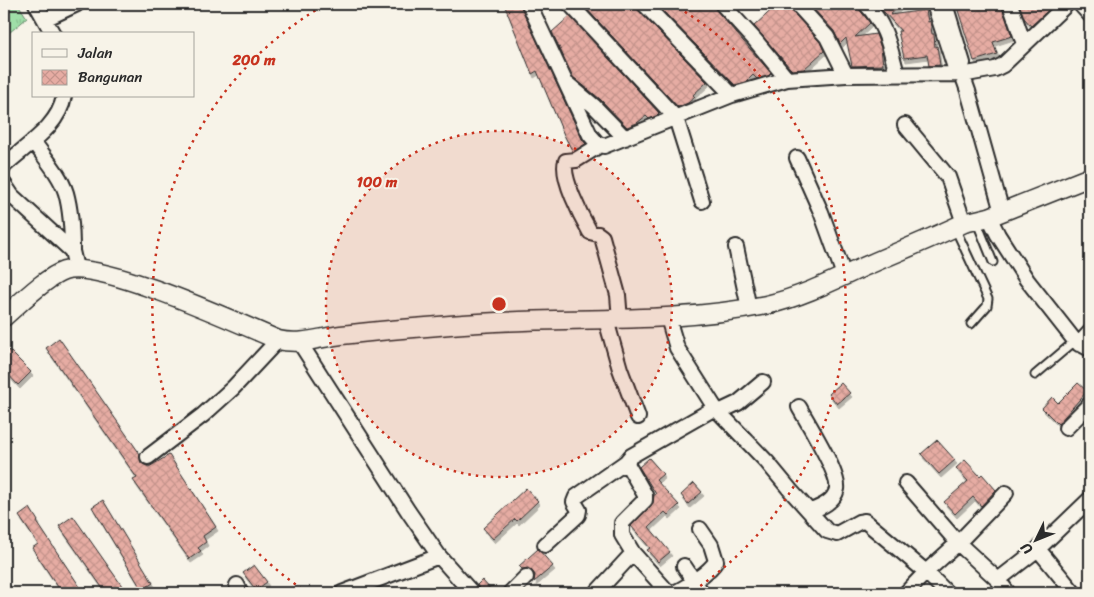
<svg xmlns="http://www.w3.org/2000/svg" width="1094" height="597" viewBox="0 0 1094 597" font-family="Sriracha,sans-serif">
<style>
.grass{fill:url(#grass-tufts);stroke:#65856a}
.building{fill:url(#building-cross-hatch);stroke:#2b2b2b;filter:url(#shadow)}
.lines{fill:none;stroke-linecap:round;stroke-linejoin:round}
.service-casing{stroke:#2b2b2b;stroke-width:11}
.minor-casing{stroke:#2b2b2b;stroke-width:18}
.tertiary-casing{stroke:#2b2b2b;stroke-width:21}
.service{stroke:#f7f3e8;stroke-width:7}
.minor{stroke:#f7f3e8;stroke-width:14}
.tertiary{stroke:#f7f3e8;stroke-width:18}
.ring{fill:none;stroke:#c8321e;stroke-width:2.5;stroke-dasharray:2.5 5}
.centre{fill:#c8321e;stroke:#f7f3e8;stroke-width:2.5}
.ring-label{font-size:15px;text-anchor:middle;font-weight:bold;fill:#c8321e;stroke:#f7f3e8;stroke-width:4;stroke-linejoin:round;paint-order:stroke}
</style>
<defs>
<pattern id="grass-tufts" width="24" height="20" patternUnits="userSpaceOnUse" patternTransform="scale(1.25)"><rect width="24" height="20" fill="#9fdfa8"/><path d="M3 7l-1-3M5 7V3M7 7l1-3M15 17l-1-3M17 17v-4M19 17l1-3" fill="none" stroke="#89c091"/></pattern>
<pattern id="building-cross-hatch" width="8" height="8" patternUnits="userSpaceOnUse" patternTransform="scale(1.25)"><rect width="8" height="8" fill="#e6aca3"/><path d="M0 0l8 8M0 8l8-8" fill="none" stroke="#c5948c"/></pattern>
<filter id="shadow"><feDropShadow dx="2" dy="4" stdDeviation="0" flood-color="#0004"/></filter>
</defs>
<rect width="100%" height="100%" fill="#f7f3e8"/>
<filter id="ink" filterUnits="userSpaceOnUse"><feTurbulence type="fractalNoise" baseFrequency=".02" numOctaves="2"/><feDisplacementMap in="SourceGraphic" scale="10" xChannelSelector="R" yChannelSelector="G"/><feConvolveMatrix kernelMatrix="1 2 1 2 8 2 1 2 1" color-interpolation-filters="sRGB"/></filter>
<g filter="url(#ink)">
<path class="grass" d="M4,4H18L27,18L4,37Z"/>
<path class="building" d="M504,4H520L582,139L586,144L573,152L564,135L537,71L532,74Z
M582,4H635L638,10L707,82L693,95L695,97L688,103L678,107Z
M656,4H713L716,10L771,73L768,76L757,79L753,75L746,82L735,85Z
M778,4H788L791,10L820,42L824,51L804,69L792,70L790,68L754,26Z
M809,4H833L837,8L841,4H857L859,9L870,23L855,37L876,34L881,48L883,65L852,66L846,38L840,44L834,31Z
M877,4H902L890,15L926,10L928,22L930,21L932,34H934L935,47L937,46L940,65L929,66L927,55L904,58L898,31H901Z
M956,4H1001L1012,36L993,42L997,54L974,61Z
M1019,4H1055L1031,26L1024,18Z
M570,16L659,113L656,116L649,119L646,116L637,123L627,127L600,99L573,77L552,32Z
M59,338L140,454L141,463L149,467L169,455L216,527L203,536L206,542L198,548L201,551L189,559L133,480L137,478L46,348Z
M9,350L31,372L18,385L4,370V356Z
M841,383L850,393L837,404L829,394Z
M1078,383L1087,391L1058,424L1042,408L1052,397L1058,403Z
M937,440L955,460L939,474L921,454Z
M649,458L663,474L656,480L679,505L668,515L665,512L649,527L670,552L658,562L647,550L650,548L631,526L653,503L654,495L656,494L639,467Z
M965,460L980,476L982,474L996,490L981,506L973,497L955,514L944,502L968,481L956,468Z
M694,483L702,492L688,504L681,495Z
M526,488L538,501L517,521L515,519L493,539L483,528Z
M103,500L153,583L142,590L92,507Z
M30,508L38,521L37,522L84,593H62L32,548L38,544L19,516Z
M73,516L127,593H106L59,526Z
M538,549L553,566L534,582L535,575L532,571L528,568L522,569L519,566Z
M254,565L267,582L256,590L243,573Z
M482,580L494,593H481L477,585Z"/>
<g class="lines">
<g class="service-casing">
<path id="service" d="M976,220L993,262
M955,228L988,299L987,306L971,324
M1035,375L1075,341"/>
</g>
<g class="minor-casing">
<path id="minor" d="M36,4L53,34
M529,4L590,135L597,143L604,146L732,95L787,79L846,75L967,74L995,69L1003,65L1067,4
M570,4L676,118L702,201
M644,4L732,95
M722,4L755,40L787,79
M797,4L827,37L846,75
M866,4C887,27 889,45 897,74
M934,4L957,74
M945,4L963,63
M1010,4L1024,44
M1080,4L1090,15
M45,19L77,4
M962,74L968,91L1002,212
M569,85L594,106L625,138
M905,125L948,177L964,223
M33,141C44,157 60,174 66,193C71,211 72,232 72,251
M600,145L576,160L566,161C560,176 582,218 590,232L598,234L602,237L618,295L620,320
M797,158L821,212L844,275
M4,166C25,146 59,127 64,96
M4,184L12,196L72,251L76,268
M989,217L998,235L1027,280L1075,341L1090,349
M736,247L749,308
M668,318L677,348L715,408L767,462L791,491L827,531L837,534L859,522L865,521L926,572L947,593
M606,320L620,369L638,417
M300,343L408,511L439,556L472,593
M1079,344L1090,332
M799,407C807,422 840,474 837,489C834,502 821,507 811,511
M719,412L738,403L763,382
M1066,428L1090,404
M148,457L203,415L233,388L278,340
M906,483L958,543L1006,493
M545,545L578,515L579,510L574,502L576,497L626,462
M1038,549L1074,593
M633,553L666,590L671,593
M684,566L702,593
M998,580L1038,549L1090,499
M237,585L241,593
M342,593L439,556
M510,593L526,577
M596,593L633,553L622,535V523L645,500V495L626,462L631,456L715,408
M674,593C685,588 710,572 716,561L711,545L700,529
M906,593L926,572L958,543L998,580L1008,593"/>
</g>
<g class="tertiary-casing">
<path id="tertiary" d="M4,317C19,304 46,277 64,271C99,259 238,323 278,340C300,345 319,338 341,335C377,331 413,328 450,325C555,315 661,326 766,305C798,298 831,282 861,268C895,253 930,239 964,223L989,217L1090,177"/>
</g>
<use href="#service" class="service"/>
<use href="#minor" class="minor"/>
<use href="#tertiary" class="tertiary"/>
</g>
</g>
<circle cx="499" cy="304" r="173" fill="#c8321e" fill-opacity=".12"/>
<g class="ring">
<circle cx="499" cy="304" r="173"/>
<path d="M308 593A346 346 0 0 1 326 4M672 4A346 346 0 0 1 690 593"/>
</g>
<circle cx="499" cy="304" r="8" class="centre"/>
<g class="ring-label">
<text x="254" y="65">200 m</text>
<text x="377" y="187">100 m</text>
</g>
<rect width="1094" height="597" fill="none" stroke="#f7f3e8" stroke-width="20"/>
<rect x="10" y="10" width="1074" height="577" fill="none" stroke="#2b2b2b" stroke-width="2" filter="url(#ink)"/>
<rect x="32" y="32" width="162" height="65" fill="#f7f3e8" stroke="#a5a39c"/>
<rect x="42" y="49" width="25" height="8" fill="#f7f3e8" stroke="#a5a39c"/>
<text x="78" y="58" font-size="15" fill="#2b2b2b">Jalan</text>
<rect x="42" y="70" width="25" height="15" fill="url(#building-cross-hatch)" stroke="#a5a39c"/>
<text x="78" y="82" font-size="15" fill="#2b2b2b">Bangunan</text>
<g transform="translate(1036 540) rotate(227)" stroke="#f7f3e8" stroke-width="4" paint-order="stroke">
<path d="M0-4L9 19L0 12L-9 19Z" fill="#2b2b2b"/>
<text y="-8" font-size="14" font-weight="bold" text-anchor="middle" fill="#2b2b2b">U</text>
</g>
</svg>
